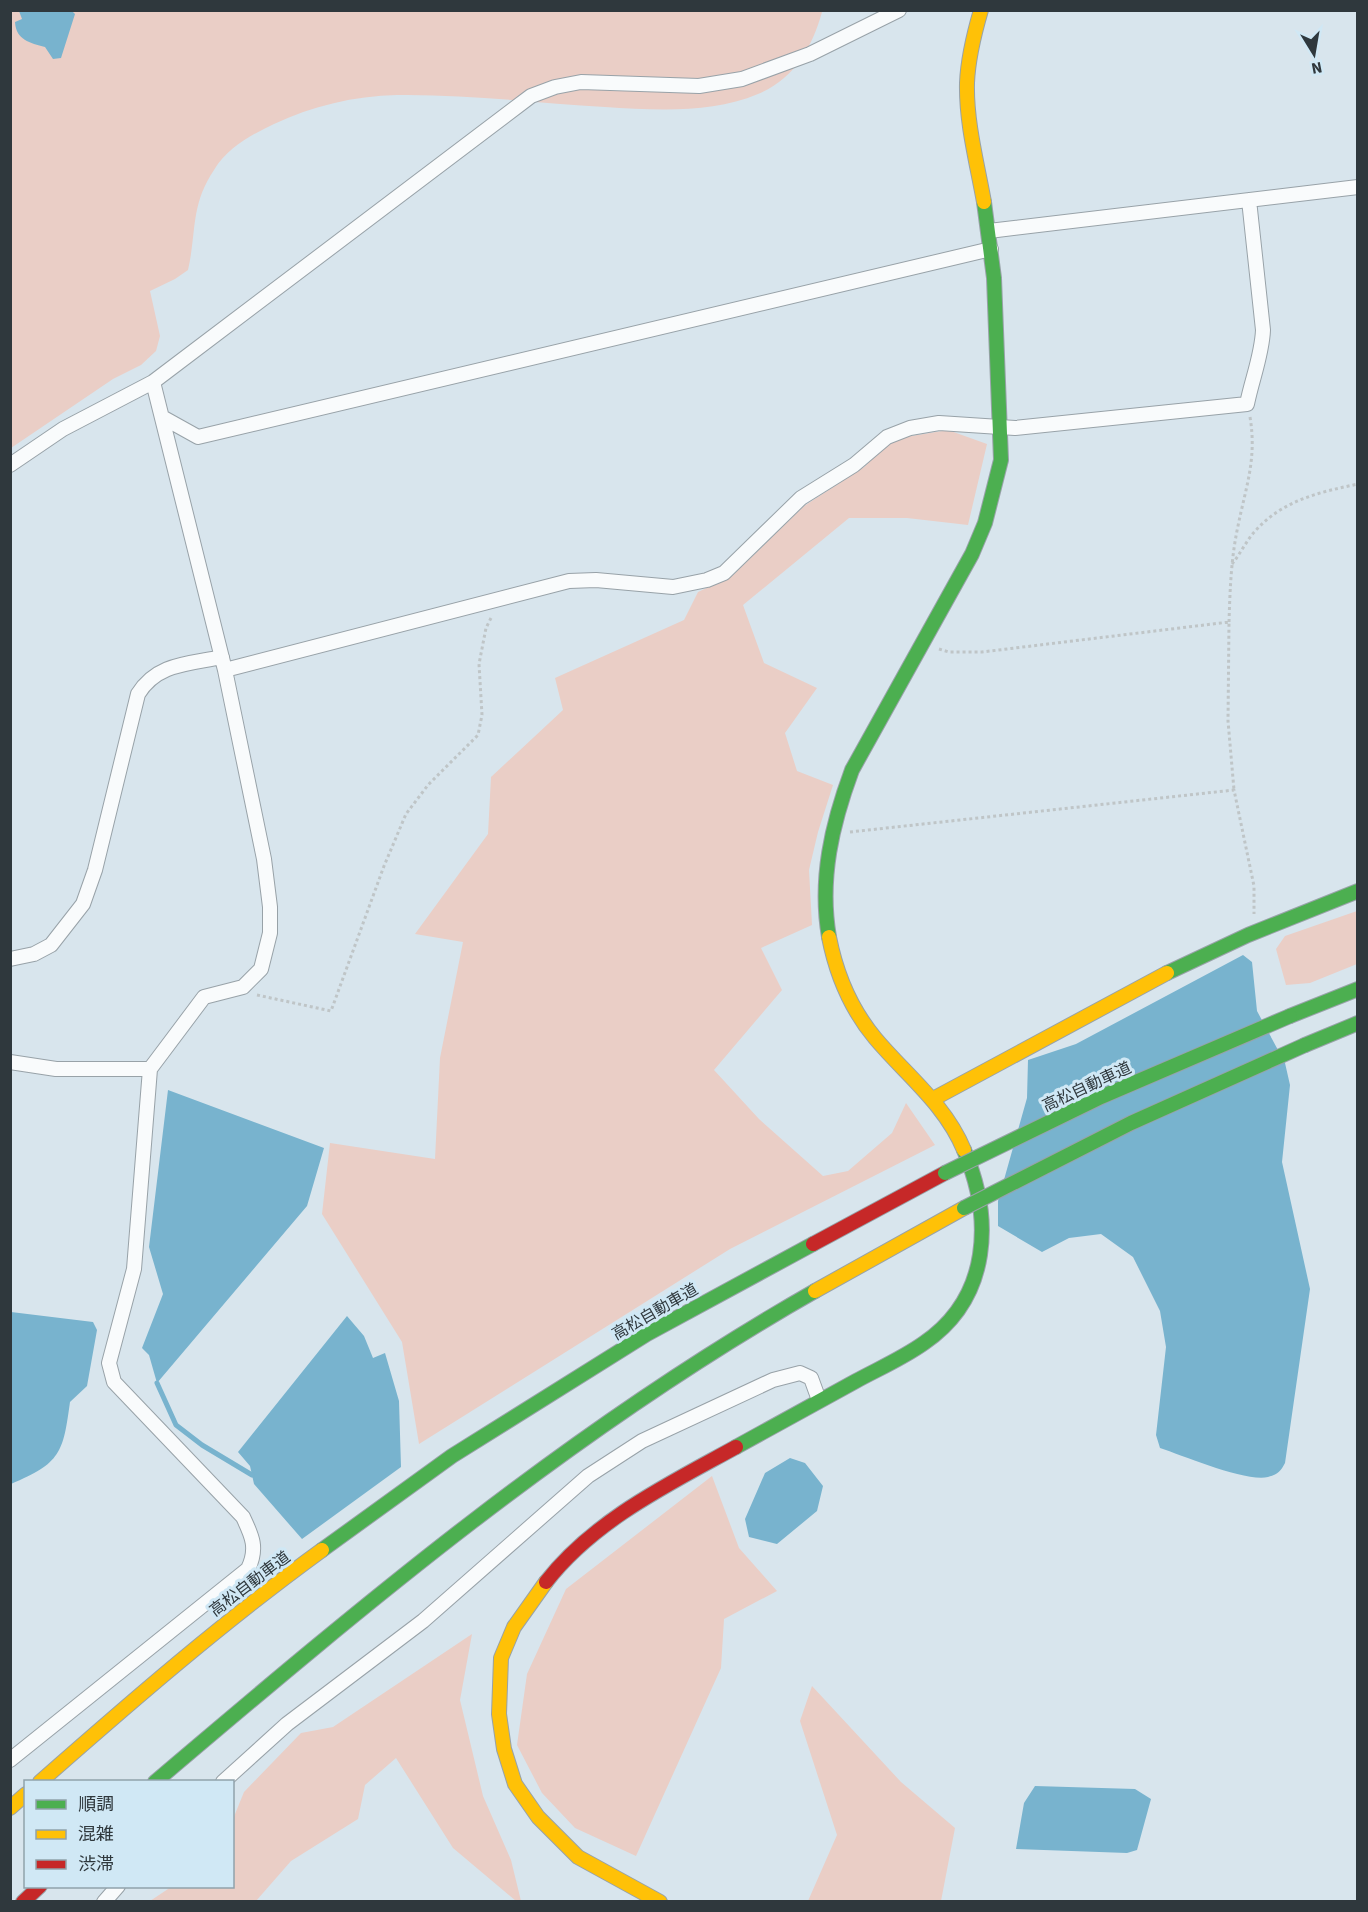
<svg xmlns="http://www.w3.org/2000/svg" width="1368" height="1912" viewBox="0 0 1368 1912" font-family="'Source Sans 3','Noto Sans JP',sans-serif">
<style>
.green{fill:#eacec6}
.water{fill:#78b3ce}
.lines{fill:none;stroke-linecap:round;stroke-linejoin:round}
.stream{stroke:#78b3ce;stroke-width:5}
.street-casing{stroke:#98a2a8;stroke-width:16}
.fast-casing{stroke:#98a2a8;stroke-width:16}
.slow-casing{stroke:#98a2a8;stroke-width:16}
.jam-casing{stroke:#98a2a8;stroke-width:16}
.path{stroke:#bfc5c7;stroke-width:3;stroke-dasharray:3 3;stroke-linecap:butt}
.street{stroke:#f9fbfc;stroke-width:14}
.fast{stroke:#4caf50;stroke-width:14}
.slow{stroke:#ffc107;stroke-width:14}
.jam{stroke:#c62828;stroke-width:14}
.fast-bridge-casing{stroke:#98a2a8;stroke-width:16;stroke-linecap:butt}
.fast-bridge{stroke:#4caf50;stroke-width:14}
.labels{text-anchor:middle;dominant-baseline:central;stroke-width:6;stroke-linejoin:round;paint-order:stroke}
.street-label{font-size:16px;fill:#2f383d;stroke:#d0e8f5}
</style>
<rect width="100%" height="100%" fill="#d8e5ed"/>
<path class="green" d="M11,11H822V12C812,48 794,79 758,94C711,114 655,110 605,107C537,103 465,94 397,95C354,96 312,106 274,124C251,135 228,147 214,170C190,206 197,231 188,270L175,279L150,291L160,336L156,351L141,365L113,379L11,448Z
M948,430L987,444L968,525L907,518H849L743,605L764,663L817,688L785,733L797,771L833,785L818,832L809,870L812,925L761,948L782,990L714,1070L759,1119L823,1176L848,1171L892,1133L906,1103L935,1145L730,1249L419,1444L402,1342L322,1214L330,1143L435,1159L440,1058L463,942L415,934L488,834L491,777L563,710L555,678L684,620L698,592L732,576L804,506L864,467L893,439Z
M1357,911V964L1310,983L1286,985L1276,949L1285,936Z
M712,1476L739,1548L777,1591L724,1619L721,1668L636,1856L575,1828L542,1793L517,1745L527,1674L566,1589Z
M472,1634L460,1700L483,1796L511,1860L521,1901H516L453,1848L396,1758L365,1785L358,1819L291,1861L256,1901H150L171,1887L232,1886L233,1819L244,1792L301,1733L333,1727Z
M812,1686L901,1782L955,1828L941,1901H808L837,1835L800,1721Z"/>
<path class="water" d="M19,11H72L75,14L61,58L53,59L45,47C30,43 16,40 15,22L22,19Z
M1243,955L1252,962L1257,1011L1285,1063L1290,1085L1282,1162L1310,1289L1285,1463C1281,1471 1277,1475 1268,1477C1245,1482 1184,1456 1160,1448L1156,1435L1166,1347L1160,1311L1133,1257L1101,1234L1069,1238L1042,1252L998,1226V1201L1027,1098L1028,1060L1076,1044Z
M168,1090L324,1148L307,1206L157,1383L149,1355L142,1348L163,1294L149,1247Z
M11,1312L93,1322L97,1330L87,1386L70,1402C63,1453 61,1463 11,1484Z
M347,1316L364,1336L373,1358L385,1353L399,1401L401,1467L302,1539L254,1484L250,1466L238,1452Z
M790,1458L805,1463L823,1486L817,1511L777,1544L749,1537L745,1519L765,1473Z
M1035,1786L1135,1789L1151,1799L1137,1850L1127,1853L1016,1849L1024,1803Z"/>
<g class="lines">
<path class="stream" d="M157,1383L176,1425L202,1445L252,1475"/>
<g class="street-casing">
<path id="street" d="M989,231L1358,187
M162,417L198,437L991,249
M10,465L63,429L153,382L531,96L555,87L581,82L699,86L742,79L810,54L899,10
M225,670L569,581L596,580L673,587L707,580L724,573L801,498L854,465L887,437L910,428L939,423L1015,428L1247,404C1252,379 1262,355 1263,330L1249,200
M10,959L34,954L51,945L83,904L95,870L138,694C157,663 189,664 222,657
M10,1062L56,1069H150
M10,1760L248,1569C258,1548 252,1536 243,1517L114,1382L109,1363L134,1269L150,1069L204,997L243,987L261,969L270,933V907L264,859L225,670L153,382
M223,1782L287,1724L423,1621L588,1476L642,1441L773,1380L800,1373L811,1378L819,1400
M104,1902L118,1886"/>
</g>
<g class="fast-casing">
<path id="fast" d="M829,937C819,879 832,824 852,770L972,554L985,523L1001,460L994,278L984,202
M1167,973L1248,935L1358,891
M1290,1016L1358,989
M1305,1045L1358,1023
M736,1447C776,1425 816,1403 856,1381C878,1369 903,1358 924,1343C991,1297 993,1218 964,1150
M322,1550L452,1456L647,1334L813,1244
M155,1782C367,1602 572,1429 815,1291"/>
</g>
<g class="slow-casing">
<path id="slow" d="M981,10C974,34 968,58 967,83C966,122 977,163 984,202
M829,937C836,973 851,1009 875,1038C906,1075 945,1104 964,1150
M933,1099L1167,973
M815,1291L964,1208
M546,1582L514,1627L501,1658L499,1714L504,1749L515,1784L538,1817L578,1857L660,1902
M40,1782C132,1701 223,1622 322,1550
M10,1808L26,1794"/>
</g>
<g class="jam-casing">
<path id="jam" d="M813,1244L945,1173
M546,1582C594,1520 669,1484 736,1447
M23,1902L40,1886"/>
</g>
<path class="path" d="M1232,564C1241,553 1247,539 1257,529C1284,500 1320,492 1358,484
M1229,622C1230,590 1231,558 1238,526C1246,486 1257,459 1250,417
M939,649L949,652H982L1229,622L1228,721L1234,790
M850,832L1234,790L1254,886V914
M257,995L331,1011L384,866L406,814L428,785L478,735L482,715L479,664L486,628L492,616"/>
<use href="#street" class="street"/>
<use href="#fast" class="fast"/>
<use href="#slow" class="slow"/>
<use href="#jam" class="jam"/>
<g class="fast-bridge-casing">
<path id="fast-bridge" d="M945,1173L1101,1097L1290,1016
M964,1208L1131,1123L1305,1045"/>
</g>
<use href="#fast-bridge" class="fast-bridge"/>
</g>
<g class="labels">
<g class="street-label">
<text transform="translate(1087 1087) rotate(-25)">高松自動車道</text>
<text transform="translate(655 1312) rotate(-30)">高松自動車道</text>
<text transform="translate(250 1584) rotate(-37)">高松自動車道</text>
</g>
</g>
<rect width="1368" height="1912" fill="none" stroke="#2f383d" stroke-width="24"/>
<rect x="24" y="1780" width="210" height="108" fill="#d0e8f5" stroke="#90a2ab" stroke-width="1.5"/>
<rect x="36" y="1800" width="30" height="9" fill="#4caf50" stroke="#90a2ab" stroke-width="1.5"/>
<text x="78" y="1810" font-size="18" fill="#2f383d">順調</text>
<rect x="36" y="1830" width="30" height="9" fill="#ffc107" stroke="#90a2ab" stroke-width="1.5"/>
<text x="78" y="1840" font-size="18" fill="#2f383d">混雑</text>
<rect x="36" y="1860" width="30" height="9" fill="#c62828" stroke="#90a2ab" stroke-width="1.5"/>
<text x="78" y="1870" font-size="18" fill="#2f383d">渋滞</text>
<g transform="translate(1314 54) rotate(169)" stroke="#d0e8f5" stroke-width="4.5" paint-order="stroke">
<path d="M0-4.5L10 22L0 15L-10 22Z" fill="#2f383d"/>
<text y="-9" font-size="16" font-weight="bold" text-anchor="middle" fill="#2f383d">N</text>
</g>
</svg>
